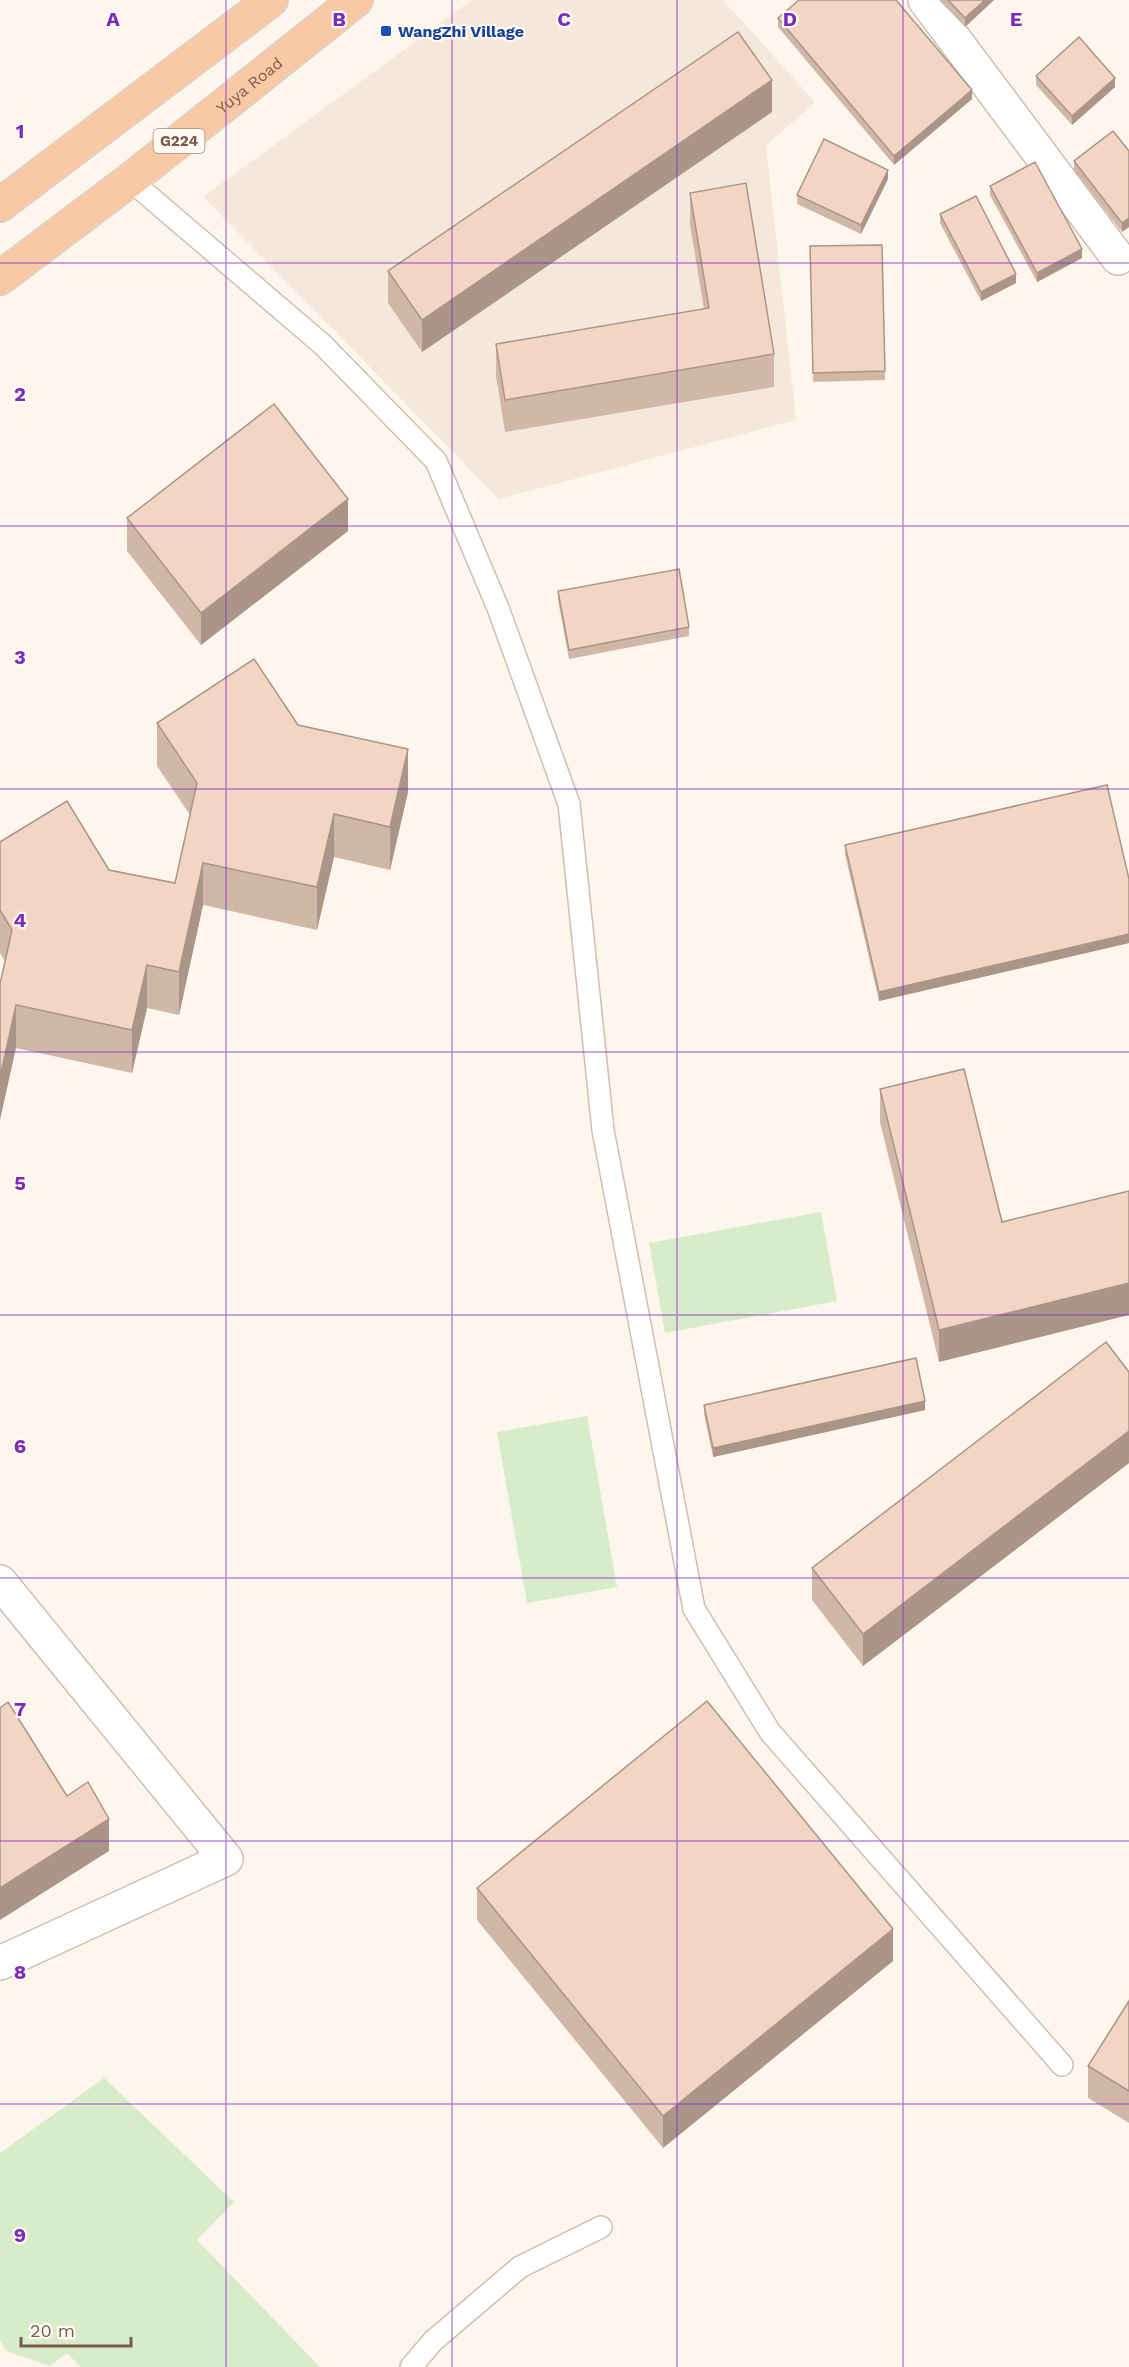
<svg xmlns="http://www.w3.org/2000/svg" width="1129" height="2367" viewBox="0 0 1129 2367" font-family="'Work Sans',sans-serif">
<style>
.residential{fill:#f5e8da}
.green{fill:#d8ecc9}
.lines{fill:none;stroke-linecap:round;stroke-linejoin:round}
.service-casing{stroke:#d1beb0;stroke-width:24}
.minor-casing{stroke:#d1beb0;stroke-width:36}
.trunk-casing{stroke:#dad1cd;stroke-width:36}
.service{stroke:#fff;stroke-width:21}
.minor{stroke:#fff;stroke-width:33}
.trunk{stroke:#f9c8a4;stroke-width:33}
.wall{fill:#d1b7a8}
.shaded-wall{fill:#aa9588}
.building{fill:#f3d5c3;stroke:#aa9588;stroke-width:1.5}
.grid{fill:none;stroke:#7b2cbf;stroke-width:1.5;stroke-opacity:0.55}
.transit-dot{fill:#1a4fb4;stroke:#fffaf3;stroke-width:2}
.labels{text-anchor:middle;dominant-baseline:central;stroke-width:4.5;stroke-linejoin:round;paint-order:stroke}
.shield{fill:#fffaf3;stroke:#a28b7f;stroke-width:1.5}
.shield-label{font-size:15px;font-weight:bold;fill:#7a5c4d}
.transit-label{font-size:16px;font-weight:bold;fill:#164399;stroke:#fffaf3;text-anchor:start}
.street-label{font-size:16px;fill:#7a5c4d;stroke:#fffaf3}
.grid-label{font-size:20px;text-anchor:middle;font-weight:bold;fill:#7b2cbf;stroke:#fffaf3;stroke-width:4.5;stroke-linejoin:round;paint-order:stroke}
</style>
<rect width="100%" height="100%" fill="#fdf6ec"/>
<path class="residential" d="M472,0H723L815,102L766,146L796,420L499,499L203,197Z"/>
<path class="green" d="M821,1212L837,1301L665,1333L649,1243Z
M587,1416L617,1587L527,1603L497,1432Z
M104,2078L234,2202L197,2240L320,2367H81L67,2353L50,2366L6,2351L0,2340V2153Z"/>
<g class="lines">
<g class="service-casing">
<path id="service" d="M130,180L323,345L436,461L498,608L569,804L603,1130L694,1609L770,1732L1062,2065
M411,2367L433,2341L520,2267L601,2227"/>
</g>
<g class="minor-casing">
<path id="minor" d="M925,0L1118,258
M0,1582L226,1859L0,1963"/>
</g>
<g class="trunk-casing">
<g id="trunk">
<path d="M0,205L271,0"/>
<path id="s1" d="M0,278L130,180L356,0"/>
</g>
</g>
<use href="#service" class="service"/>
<use href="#minor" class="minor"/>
<use href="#trunk" class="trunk"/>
</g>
<path class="wall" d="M939,0H994L965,27Z
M778,18L972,99L894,165L778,27Z
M1036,76L1115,87L1072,125L1036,85Z
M772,112L422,352L388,303V271Z
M1129,151V227L1122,232L1074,170V161Z
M888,179L861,234L797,204V195Z
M990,186L1082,258L1037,282L990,195Z
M690,193L774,354V387L505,432L496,376V344L704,309L690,225Z
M940,214L1016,283L981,301L940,223Z
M882,245L885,380L813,382L810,246Z
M127,518L348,531L201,645L127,551Z
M558,591L689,627V636L569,659L558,600Z
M157,723L298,725L408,792L390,870L334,857L317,930L203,905L179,1015L147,1008L132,1073L16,1048L5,961L0,953V842L109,870L175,883L190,815L157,766Z
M845,845L1129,879V943L879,1001L845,854Z
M964,1069L939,1362L880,1122V1089Z
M1129,1372V1463L863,1666L812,1600V1568Z
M704,1405L925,1410L713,1457L704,1414Z
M477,1888L893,1961L663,2148L477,1920Z
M1129,2001V2123L1088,2098V2066Z"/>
<path class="shaded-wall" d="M985,0H994L965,27V18Z
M1115,78V87L1072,125V116Z
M772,80V112L422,352V320Z
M972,90V99L894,165V156Z
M888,170V179L861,234V225Z
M1129,218V227L1122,232V223Z
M1082,249V258L1037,282V273Z
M1016,274V283L981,301V292Z
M348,499V531L201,645V613Z
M408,749V792L390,870V827Z
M334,814V857L317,930V887Z
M203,863V905L179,1015V972Z
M1129,934V943L879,1001V992Z
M147,965V1008L132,1073V1030Z
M16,1005V1048L0,1120V1077Z
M1129,1283V1315L939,1362V1330Z
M925,1401V1410L713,1457V1448Z
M1129,1431V1463L863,1666V1634Z
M109,1819V1851L0,1920V1888Z
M893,1929V1961L663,2148V2116Z"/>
<path class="building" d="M799,0H896L972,90L894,156L778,18Z
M948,0H985L965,18Z
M738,32L772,80L422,320L388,271Z
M1079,37L1115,78L1072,116L1036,76Z
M1113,131L1129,151V218L1122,223L1074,161Z
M824,139L888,170L861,225L797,195Z
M1035,162L1082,249L1037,273L990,186Z
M746,183L774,354L505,400L496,344L709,308L690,193Z
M976,196L1016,274L981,292L940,214Z
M882,245L885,371L813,373L810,246Z
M274,404L348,499L201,613L127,518Z
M679,569L689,627L569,650L558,591Z
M254,659L298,725L408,749L390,827L334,814L317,887L203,863L179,972L147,965L132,1030L16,1005L0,1077V984L12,930L0,910V842L67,801L109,870L175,883L197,783L157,723Z
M1107,785L1129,879V934L879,992L845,845Z
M964,1069L1002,1222L1129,1191V1283L939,1330L880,1089Z
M1106,1342L1129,1372V1431L863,1634L812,1568Z
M916,1358L925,1401L713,1448L704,1405Z
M707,1701L893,1929L663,2116L477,1888Z
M8,1702L67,1796L88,1782L109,1819L0,1888V1708Z
M1129,2001V2091L1088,2066Z"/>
<path class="grid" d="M226,0V2367M452,0V2367M677,0V2367M903,0V2367M0,263H1129M0,526H1129M0,789H1129M0,1052H1129M0,1315H1129M0,1578H1129M0,1841H1129M0,2104H1129"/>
<rect class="transit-dot" x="380" y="25" width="12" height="12" rx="3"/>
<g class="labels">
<rect class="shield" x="153.5" y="129" width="51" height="24" rx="4.5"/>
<g class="shield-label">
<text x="179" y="141">G224</text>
</g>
<g class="transit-label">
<text x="398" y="31">WangZhi Village</text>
</g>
<g class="street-label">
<text stroke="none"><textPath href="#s1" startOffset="315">Yuya Road</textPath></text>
</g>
</g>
<g class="grid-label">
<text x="113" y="26">A</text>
<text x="339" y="26">B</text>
<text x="564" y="26">C</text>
<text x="790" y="26">D</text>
<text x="1016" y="26">E</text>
<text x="20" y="138">1</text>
<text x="20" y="401">2</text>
<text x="20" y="664">3</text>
<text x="20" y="927">4</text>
<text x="20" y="1190">5</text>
<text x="20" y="1453">6</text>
<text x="20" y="1716">7</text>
<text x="20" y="1979">8</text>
<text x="20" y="2242">9</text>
</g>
<path d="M21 2337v9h110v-9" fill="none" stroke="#7a5c4d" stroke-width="3"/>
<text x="30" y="2337" font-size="18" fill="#7a5c4d" stroke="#fffaf3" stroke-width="4.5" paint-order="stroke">20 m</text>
</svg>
